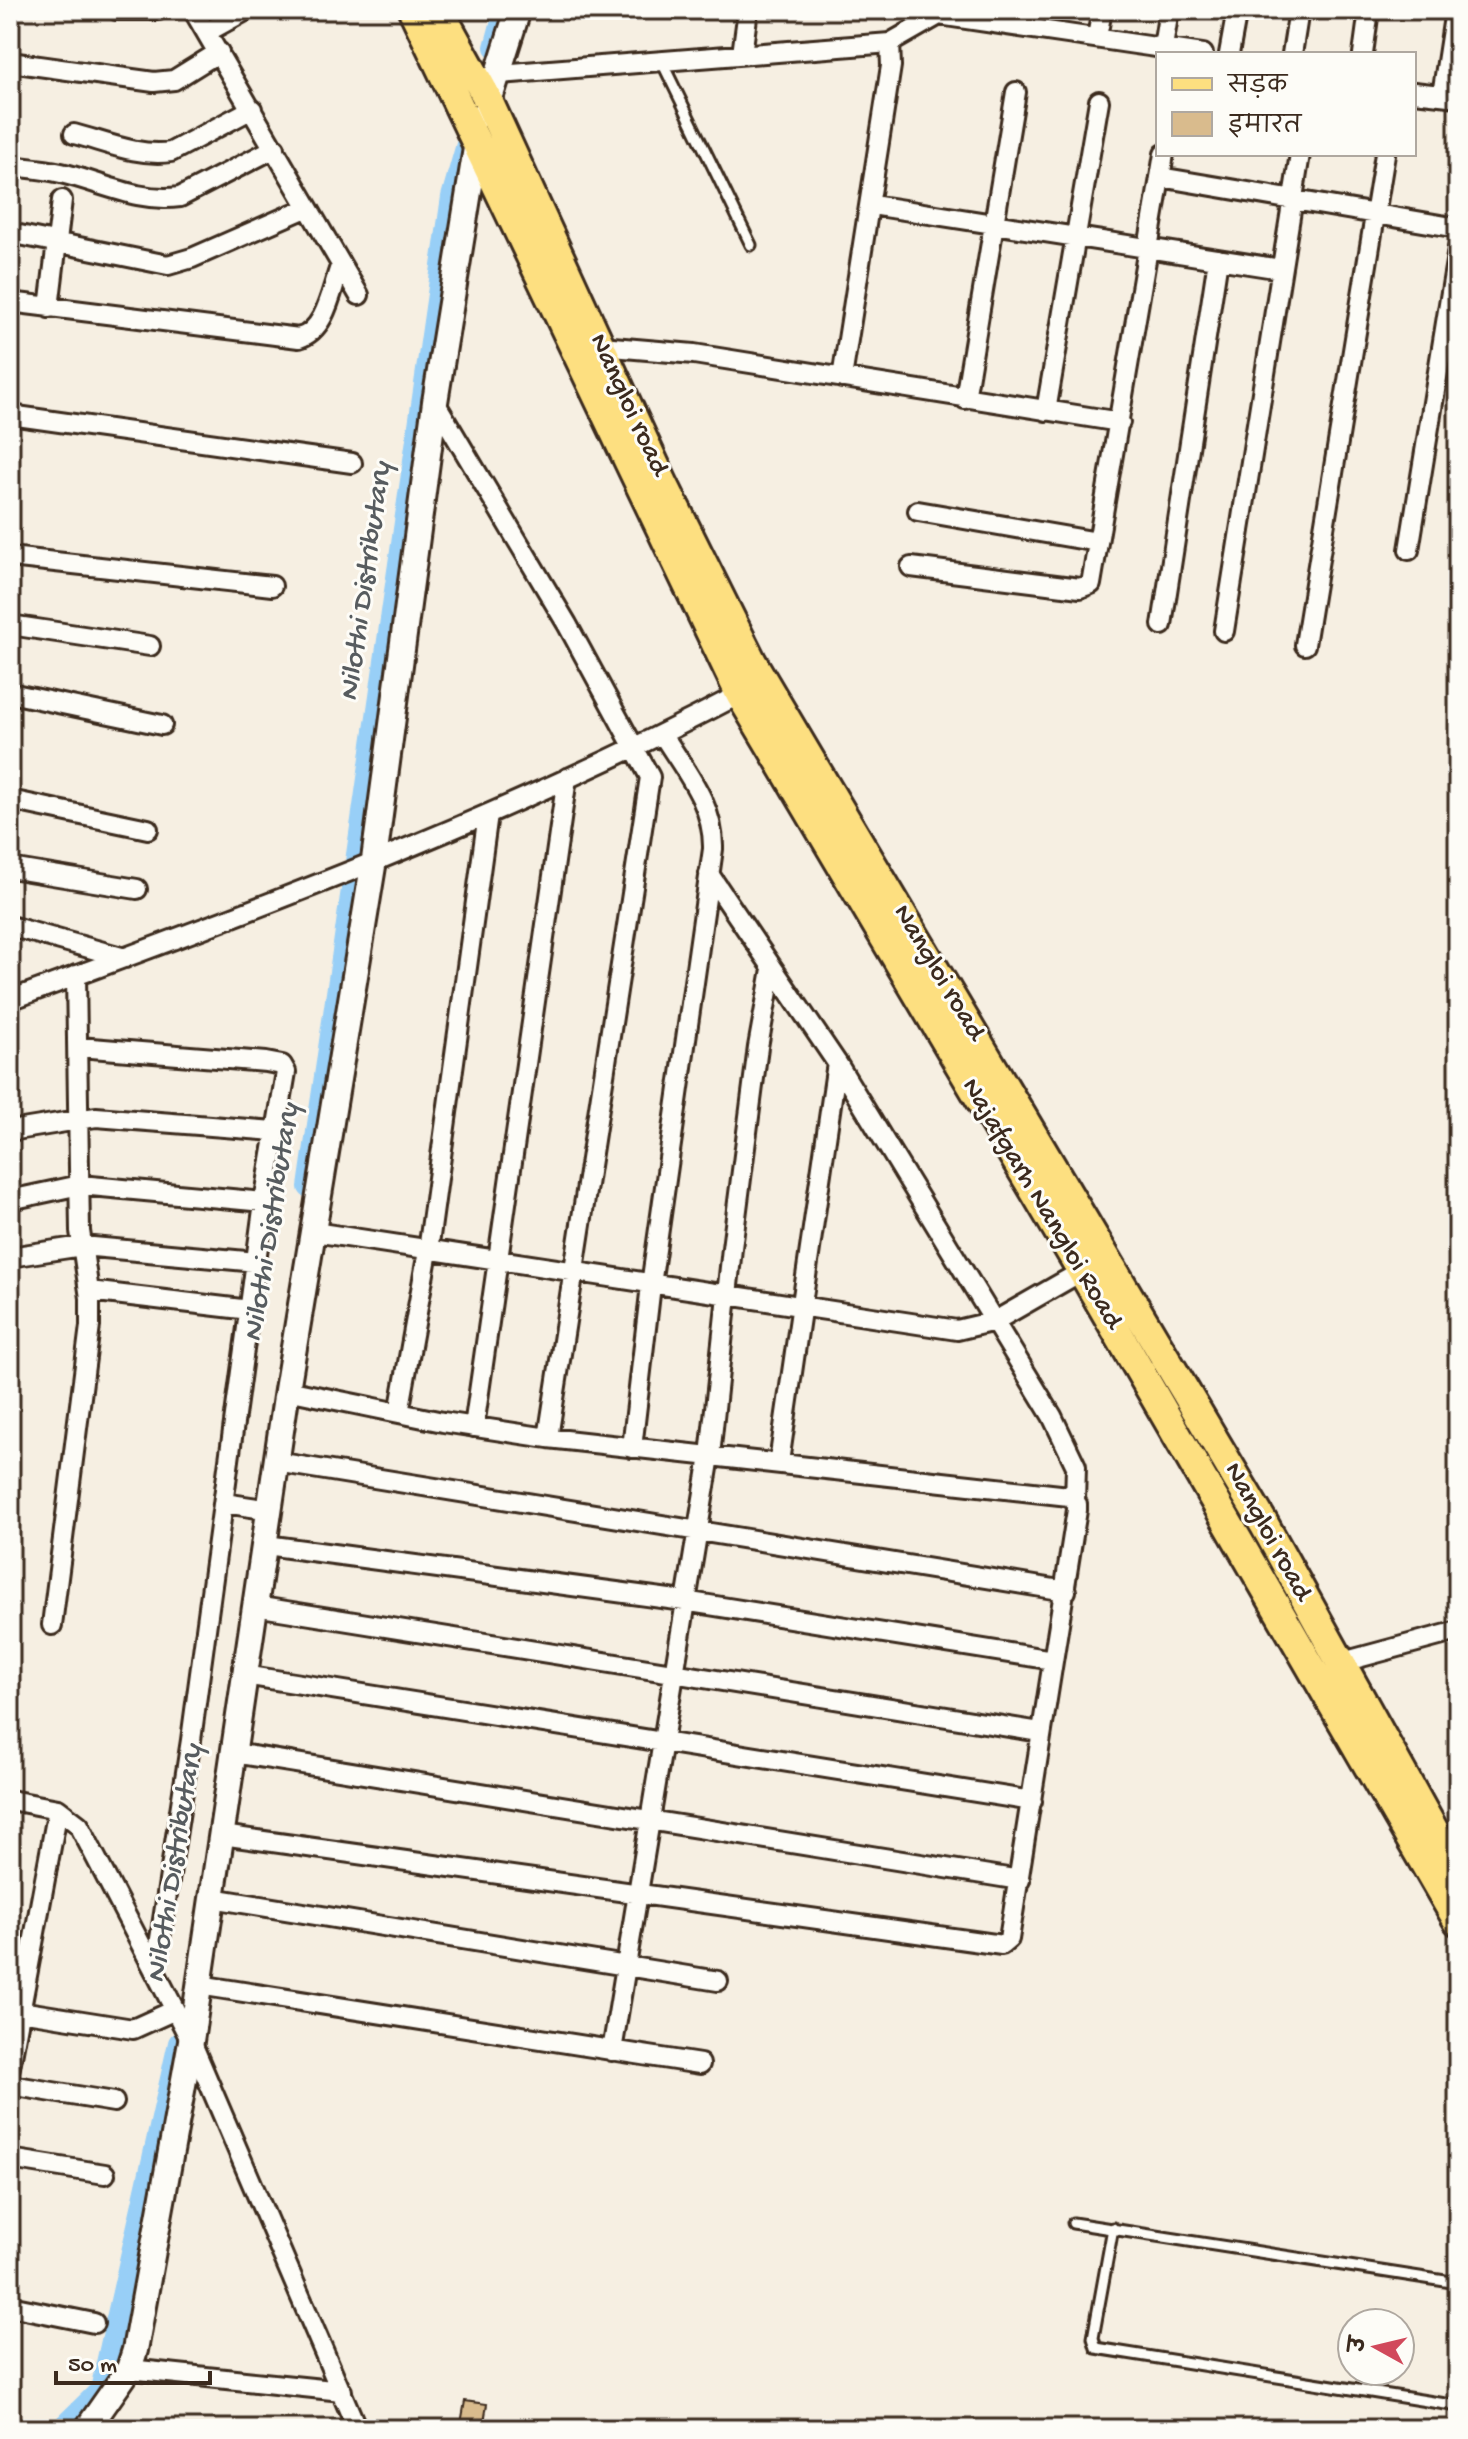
<svg xmlns="http://www.w3.org/2000/svg" width="1468" height="2439" viewBox="0 0 1468 2439" font-family="'Gochi Hand','Playpen Sans Deva',sans-serif">
<style>
.lines{fill:none;stroke-linecap:round;stroke-linejoin:round}
.canal{stroke:#98cff7;stroke-width:22}
.building{fill:#d9bb8d;stroke:#3b2a1e;stroke-width:2}
.lane-casing{stroke:#3b2a1e;stroke-width:15}
.street-casing{stroke:#3b2a1e;stroke-width:24}
.secondary-casing{stroke:#3b2a1e;stroke-width:30}
.primary-casing{stroke:#3b2a1e;stroke-width:34}
.lane{stroke:#fdfcf7;stroke-width:9}
.street{stroke:#fdfcf7;stroke-width:18}
.secondary{stroke:#fdfcf7;stroke-width:24}
.primary{stroke:#fddf80;stroke-width:28}
.labels{text-anchor:middle;dominant-baseline:central;stroke-width:6;stroke-linejoin:round;paint-order:stroke}
.street-label{font-size:28px;fill:#3b2a1e;stroke:#fdfcf7}
.water-label{font-size:30px;font-style:italic;fill:#575c5f;stroke:#fdfcf7}
</style>
<rect width="100%" height="100%" fill="#f6efe2"/>
<filter id="ink" filterUnits="userSpaceOnUse"><feTurbulence type="fractalNoise" baseFrequency=".0125" numOctaves="2"/><feDisplacementMap in="SourceGraphic" scale="16" xChannelSelector="R" yChannelSelector="G"/><feConvolveMatrix kernelMatrix="1 2 1 2 8 2 1 2 1" color-interpolation-filters="sRGB"/></filter>
<g filter="url(#ink)">
<g class="lines">
<path class="canal" d="M495,47L505,10
M309,1187L452,197L470,134
M61,2429L101,2390L179,2043"/>
</g>
<path class="building" d="M465,2401L487,2404L483,2429H460Z"/>
<g class="lines">
<g class="lane-casing">
<path id="lane" d="M661,60L751,245
M1073,2223L1458,2283
M1113,2228L1093,2338L1096,2348L1458,2406"/>
</g>
<g class="street-casing">
<path id="street" d="M117,10H158
M193,10L359,295
M207,32L247,10
M1097,37L1102,10
M1163,47L1169,10
M742,54L748,10
M1229,54L1237,10
M1292,54L1299,10
M1363,54L1369,10
M10,62L154,82L174,80L219,52
M500,74L890,43L939,15L1203,54
M1414,92L1458,97
M1442,95L1455,10
M74,134C105,142 139,157 171,152L252,109
M10,166C27,168 44,169 61,173C101,182 138,203 180,197L275,148
M1160,177L1458,228
M872,205L1281,269
M10,233L168,265L192,258L306,208
M10,302L299,338C326,330 331,291 340,267
M49,308L62,200
M601,346L694,354L1120,422
M842,378L891,66L890,43
M965,399L1016,92
M435,402L567,624L650,777L548,1438
M1046,411L1099,101
M10,415L352,463
M918,511L1098,542
M1409,550L1458,249
M10,557L272,586
M911,567L1080,588L1091,584L1164,154
M10,625L150,646
M1162,625L1218,259
M1224,631L1300,154
M1305,645L1385,154
M10,693L162,725
M10,800L148,829
M10,868L137,889
M709,874L837,1063L1052,1416L1076,1466L1075,1501
M10,926L125,958
M10,1000C257,909 507,817 740,694
M79,1047L266,1062L282,1065L286,1072L264,1202L191,1740L155,1971
M10,1131L96,1117L275,1131
M10,1200L80,1185L264,1202
M314,1232L957,1330L995,1321L1091,1266
M10,1257L82,1246L257,1262
M89,1291L250,1310
M399,1413L428,1251L488,814
M474,1427L567,778
M632,1448L651,1285L713,849C714,804 685,771 663,735
M276,1462L1066,1591
M779,1462L837,1063
M224,1503L271,1510
M266,1545L684,1601L1053,1660
M255,1606L1040,1732
M52,1625L90,1326V1298L80,1231L76,975
M1339,1663L1458,1631
M244,1675L1032,1801
M234,1753L1020,1880
M10,1800L58,1809L79,1825L191,2041L357,2429
M222,1835L1002,1945L1009,1939L1077,1510V1504L1069,1496L548,1438L443,1422L287,1390
M212,1898L718,1981
M199,1985L700,2064
M20,2011L133,2029L175,2010
M612,2051L710,1456L732,1248L758,1047L772,969
M10,2067L58,1809
M10,2085L114,2102
M10,2159L105,2174
M10,2306L94,2323
M129,2369L342,2391"/>
</g>
<g class="secondary-casing">
<path id="secondary" d="M485,114L518,10
M87,2429L129,2369L135,2350L191,2041L287,1390L374,860L435,402L477,142"/>
</g>
<g class="primary-casing">
<path id="primary" d="M413,10L740,694L1082,1271L1458,1921
M439,10L485,94L663,483L752,662L1264,1524L1458,1874"/>
</g>
<use href="#lane" class="lane"/>
<use href="#street" class="street"/>
<use href="#secondary" class="secondary"/>
<use href="#primary" class="primary"/>
</g>
</g>
<g class="labels">
<g class="street-label">
<text transform="translate(628 405) rotate(65)">Nangloi road</text>
<text transform="translate(938 973) rotate(59)">Nangloi road</text>
<text transform="translate(1041 1204) rotate(59)">Najafgarh Nangloi Road</text>
<text transform="translate(1267 1532) rotate(61)">Nangloi road</text>
</g>
<g class="water-label">
<text transform="translate(367 582) rotate(-82)">Nilothi Distributary</text>
<text transform="translate(273 1223) rotate(-81)">Nilothi Distributary</text>
<text transform="translate(176 1864) rotate(-81)">Nilothi Distributary</text>
</g>
</g>
<rect width="1468" height="2439" fill="none" stroke="#fdfcf7" stroke-width="40"/>
<rect x="20" y="20" width="1428" height="2399" fill="none" stroke="#3b2a1e" stroke-width="3" filter="url(#ink)"/>
<rect x="1156" y="52" width="260" height="104" fill="#fdfcf7" stroke="#afa8a0" stroke-width="2"/>
<rect x="1172" y="78" width="40" height="12" fill="#fddf80" stroke="#afa8a0" stroke-width="2"/>
<text x="1228" y="92" font-size="24" fill="#3b2a1e">सड़क</text>
<rect x="1172" y="112" width="40" height="24" fill="#d9bb8d" stroke="#afa8a0" stroke-width="2"/>
<text x="1228" y="132" font-size="24" fill="#3b2a1e">इमारत</text>
<g transform="translate(1376 2347) rotate(278)"><circle r="38" fill="#fdfcf7" stroke="#afa8a0" stroke-width="2"/>
<path d="M0-6L14 30L0 20L-14 30Z" fill="#d1495b"/>
<text y="-12" font-size="22" font-weight="bold" text-anchor="middle" fill="#3b2a1e">उ</text>
</g>
<path d="M56 2371v12h154v-12" fill="none" stroke="#3b2a1e" stroke-width="4"/>
<text x="68" y="2371" font-size="24" fill="#3b2a1e" stroke="#fdfcf7" stroke-width="6" paint-order="stroke">50 m</text>
</svg>
